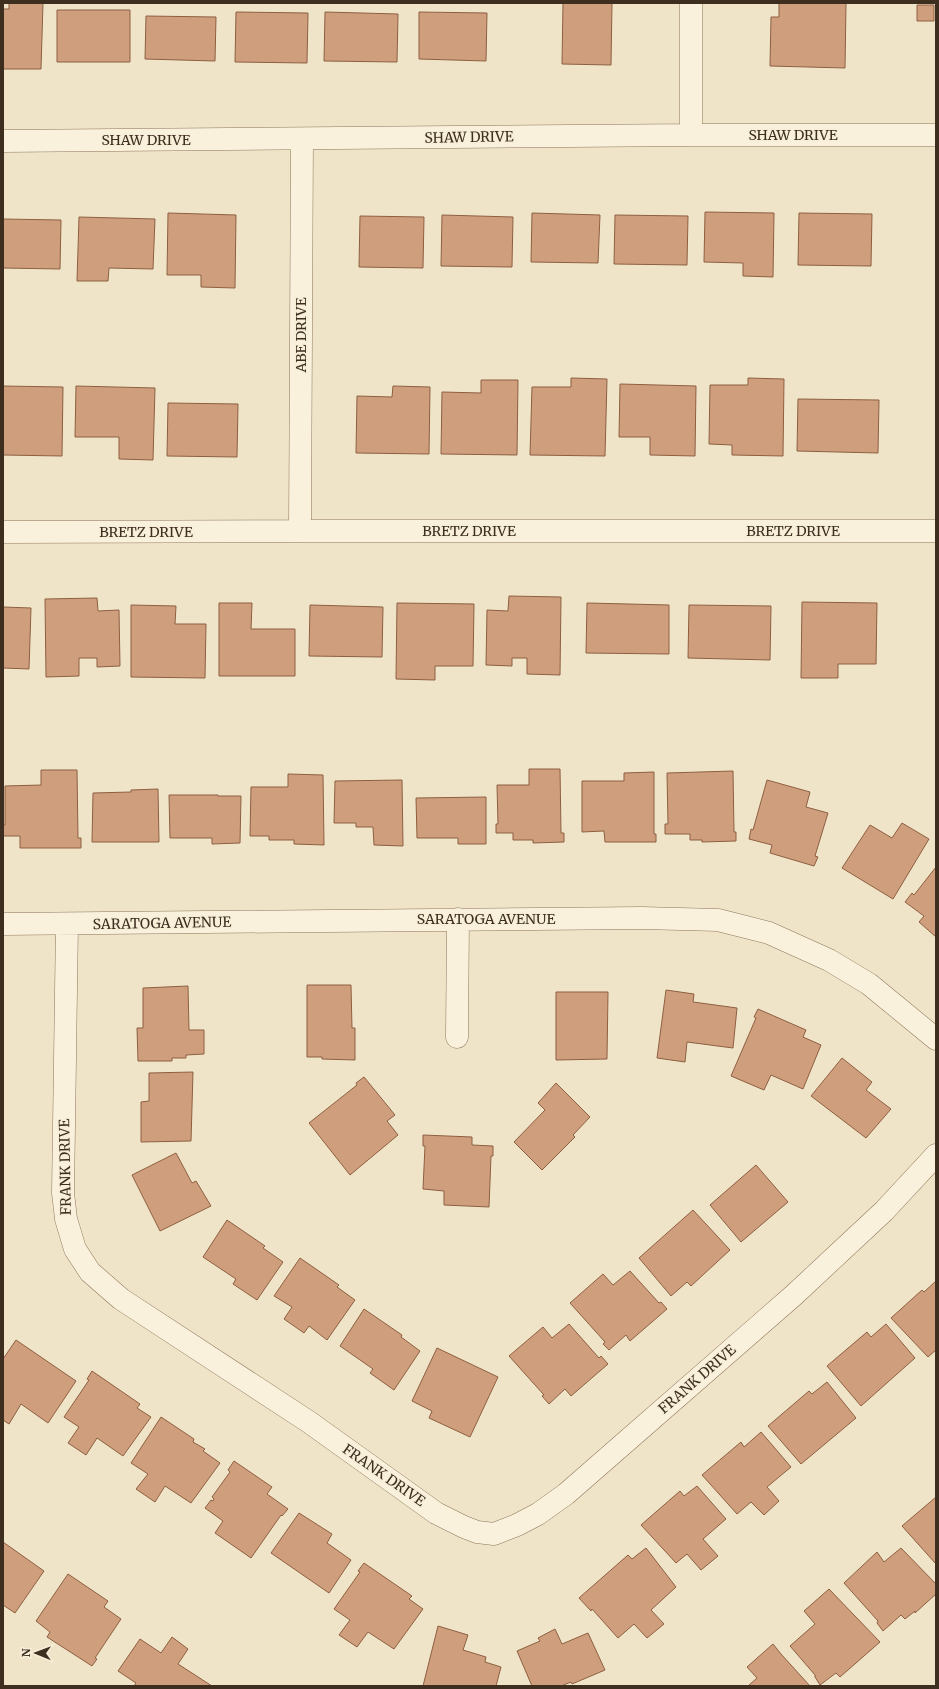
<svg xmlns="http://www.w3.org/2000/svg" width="939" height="1689" viewBox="0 0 939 1689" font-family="Merriweather,serif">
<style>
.building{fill:#cf9f7d;stroke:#8d5f41}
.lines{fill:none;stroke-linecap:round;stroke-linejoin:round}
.minor-casing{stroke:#8d765c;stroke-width:23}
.minor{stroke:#faf1dc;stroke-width:22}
.labels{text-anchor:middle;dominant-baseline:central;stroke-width:3;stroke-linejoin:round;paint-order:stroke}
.street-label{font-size:14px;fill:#3d2e20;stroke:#f7eed8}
</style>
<rect width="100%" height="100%" fill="#f0e4c8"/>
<path class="building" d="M9,3H43L41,69H3V9H9Z
M563,3H612L611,65L562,64Z
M779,3H846L845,68L770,66L771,17H779Z
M917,5H934V21H917Z
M57,10H130V62H57Z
M236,12L308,13L307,63L235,62Z
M325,12L398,14L397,62L324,61Z
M419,12L487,13L486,61L419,59Z
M146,16L216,17L215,61L145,59Z
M705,212L774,213L773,277L743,276V263L704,262Z
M168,213L236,215L235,288L201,287V275H167Z
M532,213L600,215L598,263L531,262Z
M799,213L872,214L871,266L798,265Z
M442,215L513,217L512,267L441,266Z
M615,215L688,216L687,265L614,264Z
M360,216L424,217L423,268L359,267Z
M79,217L155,219L153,269L109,268L108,281H77Z
M3,219L61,220L60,269L3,268Z
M571,378L607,379L605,456L530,455L532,387H571Z
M748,378L784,379L783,456L732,455V445L709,444L710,385H748Z
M481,380H518L517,455L441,454L442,392L481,393Z
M620,384L696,386L695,456L650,455V437H619Z
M3,386L63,387L62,456L3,455Z
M76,386L155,388L153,460L119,459V437H75Z
M393,386L430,387L429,454L356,453L357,396L392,397Z
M798,399L879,400L878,453L797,451Z
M168,403L238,404L237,457L167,456Z
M509,596L561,597L560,675L527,674V658H512V666L486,665L487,610L508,611Z
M97,598L98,611L119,610L120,666L97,667V658H79V676L46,677L45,599Z
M802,602L877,603L876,664H838V678H801Z
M219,603H252L251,629H295V676H219Z
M397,603L474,604L473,666H435V680L396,679Z
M587,603L669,605V654L586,653Z
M131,605L176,606L175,624H206L205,678L131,677Z
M310,605L383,607L382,657L309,656Z
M689,605L771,606L770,660L688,658Z
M3,607L31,608L29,669L3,668Z
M529,769H560L561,833H564V842L533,843V840H513V833H496V824H498L497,785H529Z
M41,770H77L78,838H81V848H20V836H3V825H5V786L41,785Z
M733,771L734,832H736V841L702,842V840H690V834H665V824H668L667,773Z
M654,772V834H656V842H605L604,831L582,832V781H624V773Z
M288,774L323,775L324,845L294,844V840H269V836H250L251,787H288Z
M402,780L403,846L374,845L373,827H356V823H334L335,781Z
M767,780L810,792L806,807L828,813L815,856L818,857L814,866L770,853L772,845L749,839L751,829L753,830Z
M158,789L159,842H92L93,793L131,792V790Z
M169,795H218V796H241L240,843L212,844V838H170Z
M486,797V844H458V838H417L416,798Z
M902,823L929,839L893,899L842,868L870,825L892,838Z
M936,867V937L919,922L924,916L905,902L912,893L914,895Z
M307,985H351L352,1028H355V1060L322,1059V1057H307Z
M188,986L189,1030H204V1054L186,1055V1058H172V1061H138L137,1028H143V988Z
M666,990L694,994L693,1002L737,1008L733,1048L687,1042L685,1062L657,1058Z
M556,992H608L607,1059L556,1060Z
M758,1009L806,1030L803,1037L821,1045L803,1089L771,1075L764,1090L731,1076L756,1018L754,1017Z
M842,1058L872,1082L866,1090L891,1109L866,1138L811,1096Z
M193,1072L191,1141L141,1142V1102L149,1101V1073Z
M364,1077L395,1115L387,1121L398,1135L350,1175L309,1123L357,1085L356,1083Z
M556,1083L590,1117L573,1135L575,1137L542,1170L514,1142L545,1110L538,1103Z
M423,1135L472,1137V1145L493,1146V1156H491L489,1207L444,1205V1191L423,1189L425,1146H423Z
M176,1153L192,1183L196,1181L211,1206L160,1231L132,1175Z
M756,1165L788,1202L741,1242L710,1205Z
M693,1210L730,1250L691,1286L687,1282L671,1296L639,1258Z
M227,1220L265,1246L263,1248L283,1262L257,1300L233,1284L236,1279L203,1257Z
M300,1258L339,1285L337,1287L355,1300L327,1340L309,1326L304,1333L284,1319L292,1307L274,1296Z
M630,1271L659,1303L661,1302L667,1309L630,1341L626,1335L609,1350L603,1344L605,1342L570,1303L603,1274L613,1285Z
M936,1281V1350L928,1357L891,1318L922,1290L924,1292Z
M364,1309L402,1335L401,1337L420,1351L394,1390L370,1373L373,1369L340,1346Z
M569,1324L599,1358L601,1356L608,1364L571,1396L565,1389L549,1404L542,1396L544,1395L509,1356L543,1327L552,1338Z
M886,1324L915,1358L861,1406L827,1366L867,1332L871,1337Z
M16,1340L76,1381L48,1423L21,1404L9,1424L3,1420V1359Z
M437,1348L498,1377L470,1437L429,1418L432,1411L412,1401Z
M92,1371L140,1404L137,1408L151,1417L123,1456L97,1438L86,1455L68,1443L79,1427L64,1417L89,1380L87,1379Z
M827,1382L856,1418L801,1464L768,1426L809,1391L812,1394Z
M161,1417L194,1439L193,1442L205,1449L203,1451L220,1463L191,1503L165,1486L155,1502L136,1489L148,1474L131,1463Z
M761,1432L791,1467L767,1487L779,1501L764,1515L751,1502L737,1514L702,1475L741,1442L744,1447Z
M234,1461L272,1487L267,1494L288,1509L282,1516L281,1515L251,1558L215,1533L223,1521L205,1508L211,1500L213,1501L214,1499L212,1497L230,1472L228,1470Z
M697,1486L726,1519L703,1539L718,1556L701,1570L687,1554L676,1563L641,1525L680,1491L684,1496Z
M936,1497V1564L902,1526Z
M299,1513L332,1534L327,1543L351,1560L329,1593L271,1553Z
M3,1542L44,1571L15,1613L3,1605Z
M646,1548L676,1587L651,1610L664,1624L647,1638L634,1624L618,1638L592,1609L591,1611L579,1598L628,1555L632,1559Z
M901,1548L936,1584V1594L915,1613V1611L905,1619L901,1615L883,1631L877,1623L878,1621L844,1583L877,1552L884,1562Z
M364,1563L412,1596L409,1599L423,1609L394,1649L368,1632L357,1647L339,1635L350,1620L334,1609L360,1572L358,1571Z
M68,1574L108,1601L104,1607L121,1619L95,1658L97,1659L92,1666L47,1637L50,1632L36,1621Z
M829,1589L880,1642L840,1677L836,1673L820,1685L815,1677V1675L790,1646L815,1624L804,1611Z
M438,1626L468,1635L463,1650L486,1657L485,1662L501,1667L496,1686H423Z
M555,1629L562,1644L588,1633L605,1670L572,1684L571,1682L561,1686H532L517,1651L540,1641L538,1638Z
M172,1637L188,1649L178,1664L212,1686H134L136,1683L118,1671L140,1639L161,1653Z
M773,1644L781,1654L810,1686H748L757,1678L747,1667Z"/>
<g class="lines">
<g class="minor-casing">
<path id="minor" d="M691,3V135
M3,141L691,135H936
M300,531L302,139
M3,532L300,531H936
M3,924L642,918L718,920L769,933L829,960L869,984L936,1039
M67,924L63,1193L66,1219L75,1249L90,1272L121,1299L309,1422L436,1513L464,1527L477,1532L494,1534L517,1525L538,1514L566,1494L794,1295L884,1211L936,1155
M457,1037L458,919"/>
</g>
<use href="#minor" class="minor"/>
</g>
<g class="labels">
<g class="street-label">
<text x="793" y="135">SHAW DRIVE</text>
<text transform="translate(469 137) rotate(-1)">SHAW DRIVE</text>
<text x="146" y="140">SHAW DRIVE</text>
<text transform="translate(301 335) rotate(-90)">ABE DRIVE</text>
<text x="469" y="531">BRETZ DRIVE</text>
<text x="793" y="531">BRETZ DRIVE</text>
<text x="146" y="532">BRETZ DRIVE</text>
<text x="486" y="919">SARATOGA AVENUE</text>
<text transform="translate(162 923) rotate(-1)">SARATOGA AVENUE</text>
<text transform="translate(65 1167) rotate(-91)">FRANK DRIVE</text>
<text transform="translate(697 1379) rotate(-41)">FRANK DRIVE</text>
<text transform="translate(384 1475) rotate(35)">FRANK DRIVE</text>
</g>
</g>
<rect width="939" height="1689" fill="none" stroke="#3d2e20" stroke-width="8"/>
<g transform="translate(36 1653) rotate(271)" stroke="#f7eed8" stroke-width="3" paint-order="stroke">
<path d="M0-3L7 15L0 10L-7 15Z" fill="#3d2e20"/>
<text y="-6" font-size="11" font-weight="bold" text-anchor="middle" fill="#3d2e20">N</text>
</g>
</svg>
